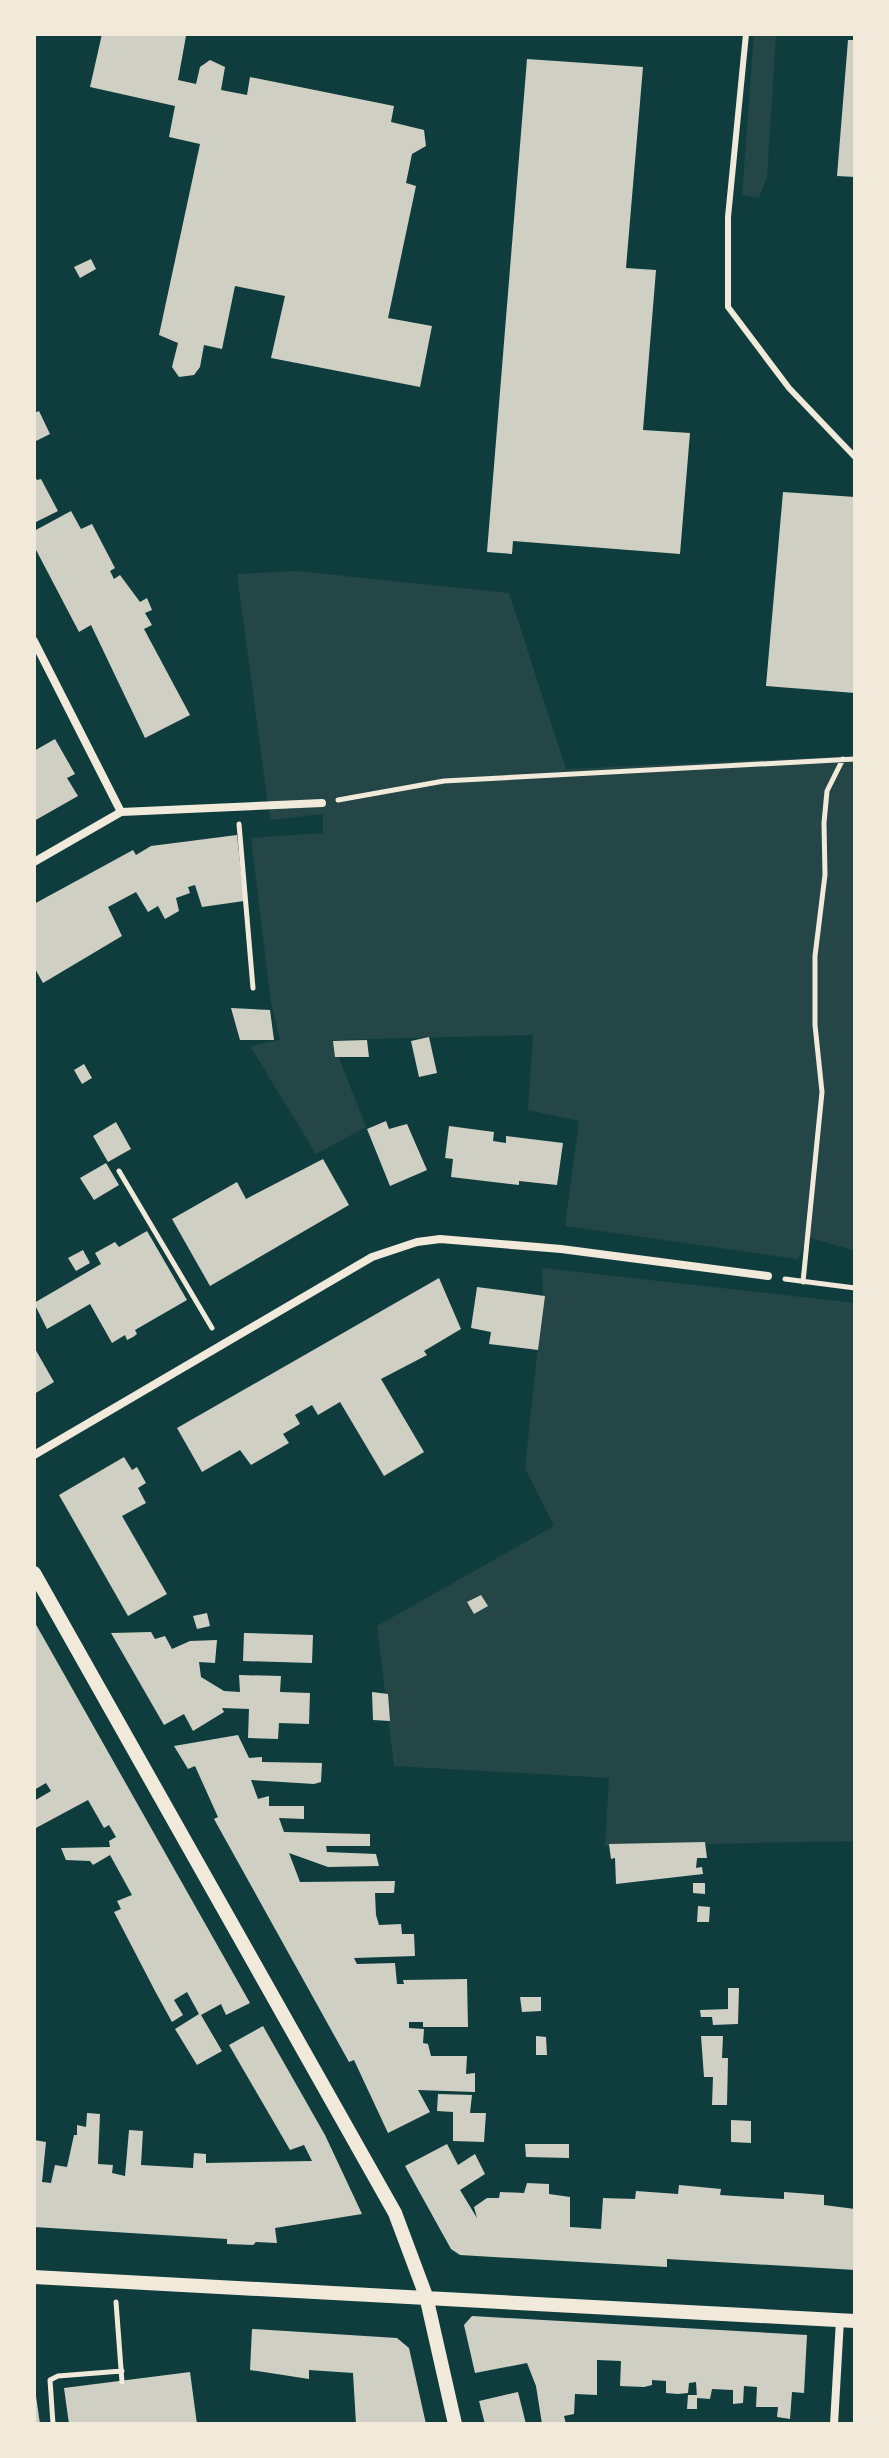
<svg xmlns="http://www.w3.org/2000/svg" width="889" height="2458" viewBox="0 0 889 2458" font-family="Helvetica,sans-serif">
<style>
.green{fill:#244646}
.building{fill:#cfcfc3}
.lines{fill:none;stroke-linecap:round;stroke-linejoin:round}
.path{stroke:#f1e9da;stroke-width:5}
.service{stroke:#f1e9da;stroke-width:6}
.minor{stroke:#f1e9da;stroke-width:8}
.tertiary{stroke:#f1e9da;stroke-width:14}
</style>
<rect width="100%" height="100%" fill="#0f3d3e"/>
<path class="green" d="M754,34H776L767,177L759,198L742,195Z
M296,571L509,593L566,769L855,756V1251L808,1237L798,1259L565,1226L579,1121L528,1110L533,1035L332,1040L366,1127L316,1154L250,1046L280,1040L271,1003L251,838L323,833V814L270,820L237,574Z
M542,1268L855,1303V1841L605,1846L609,1778L394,1766L377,1626L554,1526L525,1468L543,1299Z"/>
<path class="building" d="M102,34L186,36L178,80L196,84L200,67L210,60L225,67L221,90L247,95L250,77L394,106L391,122L424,130L426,146L412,154L406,183L416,186L388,318L432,326L420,387L271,358L285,296L235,286L222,349L204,345L200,367L194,375L179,377L172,367L178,343L159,335L200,144L169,137L175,106L90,87Z
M848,40H855V177L837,176Z
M527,59L643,67L626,268L656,270L643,430L690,433L680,554L513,541L512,554L487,552Z
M91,259L96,269L80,278L74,267Z
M39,411L50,434L34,442V413Z
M34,475L37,480L41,479L58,511L34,523Z
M783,492L855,497V693L766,686Z
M71,511L81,529L92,524L115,568L110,571L114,579L120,575L140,602L147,598L152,610L145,613L152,625L144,629L190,715L145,738L91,625L79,632L34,546V531Z
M55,739L75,774L67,778L78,796L34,821V751Z
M237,835L244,901L202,907L195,885L188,887L190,893L176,898L179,911L165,919L158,906L148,912L136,892L108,907L122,936L43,983L34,967V904L133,850L136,855L151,846Z
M231,1008L270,1010L274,1040H240Z
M429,1037L437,1073L419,1077L411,1041Z
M367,1040L369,1057H335L333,1041Z
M84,1064L92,1078L82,1084L74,1070Z
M386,1121L389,1129L407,1124L427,1170L390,1186L367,1129Z
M116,1122L131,1149L108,1162L93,1136Z
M449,1126L494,1132L493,1141L506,1143V1136L563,1143L557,1185L519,1181V1185L451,1177L453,1159L445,1158Z
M323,1159L349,1205L210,1286L172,1219L237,1182L246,1199Z
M106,1163L119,1185L94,1200L80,1178Z
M147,1231L187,1300L135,1330L137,1334L133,1337L127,1340L125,1335L112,1343L90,1304L47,1329L34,1303L101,1264L95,1253L115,1242L119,1247Z
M83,1250L90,1263L76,1271L68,1258Z
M439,1278L461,1329L424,1351L427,1355L381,1379L424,1452L384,1476L340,1402L318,1415L312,1405L295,1415L300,1424L283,1434L289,1443L251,1465L240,1450L202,1472L177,1428Z
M477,1287L545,1296L538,1350L489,1344L491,1332L471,1328Z
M34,1347L54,1382L34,1394Z
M124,1457L132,1470L137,1467L146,1483L138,1488L146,1503L122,1516L167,1594L128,1616L59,1495Z
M481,1595L488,1606L474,1614L467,1602Z
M207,1613L210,1626L197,1629L193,1616Z
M34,1621L250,2003L226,2015L221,2004L201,2015L222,2051L197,2065L175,2029L199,2014L187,1992L174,2000L183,2015L172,2022L155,1991L114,1912L121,1909L117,1901L132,1895L110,1855L93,1865L90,1861L66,1860L61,1848L110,1847L109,1841L116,1837L109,1825L104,1828L88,1800L34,1829V1801L51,1791L46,1783L34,1790Z
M151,1632L155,1639L165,1636L172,1649L190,1641L217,1640L215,1663L199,1662L201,1677L224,1691L240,1692L239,1675L281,1676L280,1692L310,1693L309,1724L279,1723L278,1739L248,1738L249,1709L222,1708L224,1712L193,1731L184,1714L164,1725L111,1633Z
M244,1633L313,1635L312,1663L243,1661Z
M372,1692L388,1694L390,1721L373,1720Z
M238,1735L249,1758L262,1757V1762L322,1763L321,1782L314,1784L251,1780L258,1799L269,1796V1806H304V1819L279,1818L284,1832L370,1834V1846H326L327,1852L376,1854L379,1866L328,1867L289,1853L300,1882L395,1881L394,1893H375L376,1915L379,1925L401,1924L402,1934H414L415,1956L354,1958L357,1964L395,1963L397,1984H404L403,1980L467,1979L468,2027H423V2022H409V2028L424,2029L423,2043L428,2044L431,2056H467L466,2074L475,2073V2092L418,2090L430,2112L388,2133L354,2060L349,2062L214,1819L218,1817L195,1766L188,1769L174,1746Z
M705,1842L707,1858H697L696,1868L702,1867L703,1874L616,1884L615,1858L611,1859L609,1844Z
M693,1883H705V1894L693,1893Z
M698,1906L710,1907L709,1922H697Z
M728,1988H739L738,2024L713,2025L712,2017H701L700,2010L728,2009Z
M520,1997H541V2011L522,2012Z
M263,2026L325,2135L362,2214L275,2228L277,2243L256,2242L253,2245L227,2244V2239L34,2227V2140L46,2142L42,2182L51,2183L55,2165L67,2167L74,2135H77V2125L86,2127L87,2113L100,2114L98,2164L113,2165L112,2173L125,2176L129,2130L143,2131L141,2165L193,2168L194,2153L206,2154V2163L312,2161L304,2145L290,2150L229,2045Z
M536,2036L546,2037L547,2055H536Z
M701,2036H723L722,2058H728L727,2105H712L713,2077H704Z
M438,2094L472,2095L470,2113H486L484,2142L453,2141V2112L437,2111Z
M731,2120L751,2121V2143L731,2142Z
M447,2144L458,2165L475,2154L485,2174L460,2190L477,2218L474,2207L487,2198H499L500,2192L524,2193L527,2183L549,2184V2194L570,2197V2227L601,2229L603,2198L635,2199L636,2191L678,2194L679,2185L721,2189L720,2195L750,2197L784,2199V2192L824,2195V2205L855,2209V2270L667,2259V2267L460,2255L451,2249L405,2166Z
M525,2144H569V2158L526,2157Z
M472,2316L807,2335L804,2393L792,2392L790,2419L777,2417L778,2407H756L757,2387L744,2386L743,2403L733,2404V2390L712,2389L710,2399L697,2398L696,2382L689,2383L688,2393L678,2394L666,2393V2381L652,2380V2385L644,2387L620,2386L621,2361L597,2360V2395L575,2394L574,2414L564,2416L566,2424H542L536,2386L527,2363L475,2373L464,2325Z
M252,2329L397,2338L409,2348L426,2424H356L353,2373L309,2370V2379L250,2370Z
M190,2372L197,2424H69L64,2388Z
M518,2392L526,2424H485L479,2401Z
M688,2395H697V2409H687Z
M34,2396H36L40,2424H34Z"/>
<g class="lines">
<path class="path" d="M338,800L444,781L855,759
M239,824L253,988
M119,1171L212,1328
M785,1279L855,1288
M803,1282L822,1092L815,1025V956L825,875L824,823L827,791L843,759
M116,2302L122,2382
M53,2424L50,2380L58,2376L122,2371"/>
<path class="service" d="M746,34L728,217V307L789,388L855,457"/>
<path class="minor" d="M34,641L121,812
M34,862L121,812L322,803
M34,1455L372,1257L417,1242L440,1239L561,1249L768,1276
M834,2424L840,2320"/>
<path class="tertiary" d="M34,1573L395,2213L426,2296L455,2424
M34,2277L855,2321"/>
</g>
<rect width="889" height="2458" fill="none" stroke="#f1e9da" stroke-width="72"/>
</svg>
